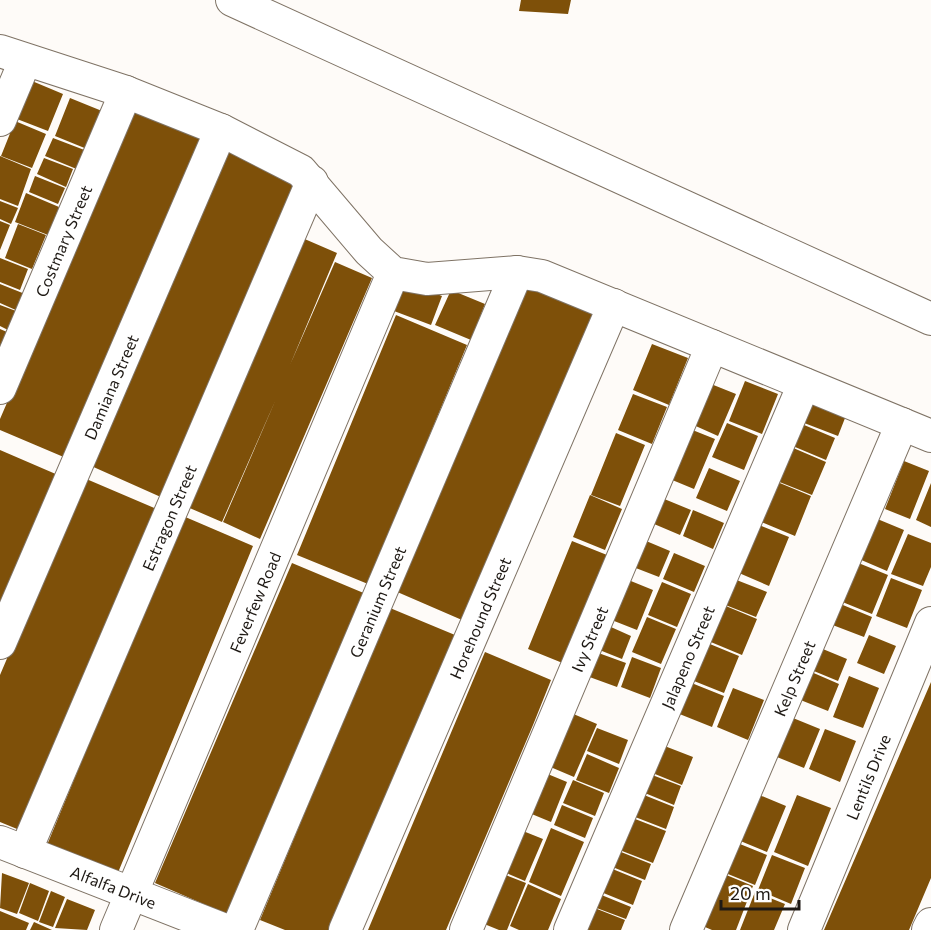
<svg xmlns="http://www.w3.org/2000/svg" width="931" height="930" viewBox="0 0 931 930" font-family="Commissioner,sans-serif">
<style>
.building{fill:#7e5009}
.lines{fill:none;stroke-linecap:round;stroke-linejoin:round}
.minor-casing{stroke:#7f7365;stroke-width:34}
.minor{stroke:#fff;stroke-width:32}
.labels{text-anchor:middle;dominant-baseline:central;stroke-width:6;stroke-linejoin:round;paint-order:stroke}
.street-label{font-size:16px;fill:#1e1914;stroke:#fff}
</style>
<rect width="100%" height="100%" fill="#fefbf8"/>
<path class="building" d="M521,0H571L568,14L519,11Z
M32,81L63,94L48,131L17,119Z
M70,98L102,111L87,149L55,136Z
M134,108L204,138L66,458L0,430V419Z
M15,121L46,134L32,168L1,156Z
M53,138L87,151L79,170L45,156Z
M226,145L301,177L163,498L89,465Z
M0,156L31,169L18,206L0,199Z
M44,158L73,169L66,187L37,174Z
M35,176L65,188L58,204L29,192Z
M26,193L59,207L48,235L15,222Z
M0,201L18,208L11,224L0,219Z
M0,221L10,225L0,250Z
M18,224L46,235L32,269L5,258Z
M300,237L337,253L290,365L335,262L372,278L260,539L223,522L276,399L222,522L185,506Z
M0,258L28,269L20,290L0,282Z
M529,280L595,309L462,620L395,591Z
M405,282L442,296L431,325L394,311Z
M0,284L25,294L18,311L0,303Z
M451,290L485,304L471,340L435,325Z
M0,305L16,311L8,330L0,326Z
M396,315L467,345L368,584L297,555Z
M0,329L7,332L0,349Z
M652,344L688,358L669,405L633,390Z
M745,381L778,394L762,434L729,421Z
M706,382L736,394L718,436L689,423Z
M633,394L667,407L652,444L618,430Z
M809,398L847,413L838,436L799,421Z
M797,422L835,438L826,460L788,444Z
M727,423L758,436L744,470L712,457Z
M685,427L715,439L694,489L665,477Z
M616,433L645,445L620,506L591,495Z
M791,447L826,462L812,495L777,481Z
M0,450L58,475L0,609Z
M904,461L929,471L910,519L885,509Z
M709,468L740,481L727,511L696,498Z
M84,478L159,510L22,831L0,822V675Z
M775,481L811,496L795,536L759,521Z
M931,483V527L916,520Z
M590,495L622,509L605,550L573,537Z
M657,496L691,510L680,535L647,521Z
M693,510L724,523L713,549L683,536Z
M183,516L253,546L117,875L47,845Z
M875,518L904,530L887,571L859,559Z
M759,525L789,537L769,586L739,573Z
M908,534L931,543V567L923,586L891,574Z
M639,538L670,551L659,577L628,565Z
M572,541L607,555L565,664L528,649Z
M674,553L705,566L694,592L663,579Z
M856,562L888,575L872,614L840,601Z
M292,563L366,594L229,915L155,883Z
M621,577L653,590L637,630L604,617Z
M891,578L922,590L907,628L876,616Z
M734,579L767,592L756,617L723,604Z
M662,582L691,594L677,627L648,615Z
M838,603L872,617L864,637L830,624Z
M721,604L757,619L742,655L706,640Z
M390,608L455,635L331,930H285L260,920Z
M647,617L676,629L661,664L632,652Z
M602,623L631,636L622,659L592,647Z
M869,635L896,646L884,674L857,663Z
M705,642L739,656L724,693L689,679Z
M818,647L847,659L838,681L809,669Z
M593,651L626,663L617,687L584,675Z
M485,652L551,680L533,725L446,930H368Z
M632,657L661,668L650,698L621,687Z
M809,671L839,684L828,711L798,699Z
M849,676L879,688L863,728L833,717Z
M689,682L724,696L712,727L677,713Z
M931,682V878L909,930H824Z
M733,688L764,700L748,740L717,727Z
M564,710L597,724L574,777L541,763Z
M793,718L820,729L804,768L777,757Z
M597,728L628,740L619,764L587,751Z
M825,729L856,741L840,782L809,769Z
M662,745L693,757L682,785L650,772Z
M587,754L619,768L609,793L576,780Z
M538,770L567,782L551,822L522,810Z
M647,773L681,786L674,805L640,791Z
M573,780L604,793L595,816L563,803Z
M639,793L674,807L666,829L630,815Z
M757,794L786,806L767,852L738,840Z
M797,795L831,808L808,866L774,852Z
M562,805L593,818L585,838L554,825Z
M630,817L666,831L653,863L617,849Z
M513,827L543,839L525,881L495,868Z
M551,828L584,842L561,896L529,882Z
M735,842L767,855L755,885L723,872Z
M616,850L651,864L645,880L610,866Z
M772,855L805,868L791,904L758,890Z
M610,868L642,881L633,905L601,892Z
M493,870L526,883L507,930H499L472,919Z
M719,872L753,886L736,930H712L698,924Z
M2,873L29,883L17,914L0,908Z
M30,883L49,891L38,921L19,913Z
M528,884L561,899L548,930H519L510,926Z
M51,891L65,897L53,927L39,922Z
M755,892L785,904L774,930H740Z
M599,894L631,907L626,919L594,907Z
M67,899L95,910L87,930L55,928Z
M592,907L625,920L621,930H583Z
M0,911L29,923L26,930H0Z
M34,922L52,930H30Z"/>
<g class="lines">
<g class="minor-casing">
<g id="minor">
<path d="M232,0L931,319"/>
<path d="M0,51L126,92L221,130L301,171L369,251L393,273L427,279L517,272L542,276L931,436"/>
<path d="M0,120L25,61"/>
<path id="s1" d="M0,388L126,92"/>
<path id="s2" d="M0,643L221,130"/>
<path id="s3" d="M0,842L225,930"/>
<path id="s4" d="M25,852L312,182"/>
<path id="s5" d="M116,930L393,273"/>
<path id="s6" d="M237,930L517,272"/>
<path id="s7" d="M345,930L614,305"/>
<path id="s8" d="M466,930L712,346"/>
<path id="s9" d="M570,930L804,384"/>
<path id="s10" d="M686,930L902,424"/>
<path id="s11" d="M804,930L931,623"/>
<path d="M928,930L931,924"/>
</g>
</g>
<use href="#minor" class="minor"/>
</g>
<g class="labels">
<g class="street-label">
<text stroke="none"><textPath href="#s1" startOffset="160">Costmary Street</textPath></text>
<text stroke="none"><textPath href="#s2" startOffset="279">Damiana Street</textPath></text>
<text stroke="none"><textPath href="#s4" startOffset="364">Estragon Street</textPath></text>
<text stroke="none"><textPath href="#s6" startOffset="357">Geranium Street</textPath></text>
<text stroke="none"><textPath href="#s5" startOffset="356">Feverfew Road</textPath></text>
<text stroke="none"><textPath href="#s7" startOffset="340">Horehound Street</textPath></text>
<text stroke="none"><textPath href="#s8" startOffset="316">Ivy Street</textPath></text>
<text stroke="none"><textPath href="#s9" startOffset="297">Jalapeno Street</textPath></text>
<text stroke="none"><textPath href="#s10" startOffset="274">Kelp Street</textPath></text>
<text stroke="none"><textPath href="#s11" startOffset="166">Lentils Drive</textPath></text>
<text stroke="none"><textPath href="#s3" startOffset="122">Alfalfa Drive</textPath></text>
</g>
</g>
<path d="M721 900v9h78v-9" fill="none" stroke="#1e1914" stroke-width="3"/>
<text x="730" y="900" font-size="18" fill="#1e1914" stroke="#ffffff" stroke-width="4.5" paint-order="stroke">20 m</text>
</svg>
